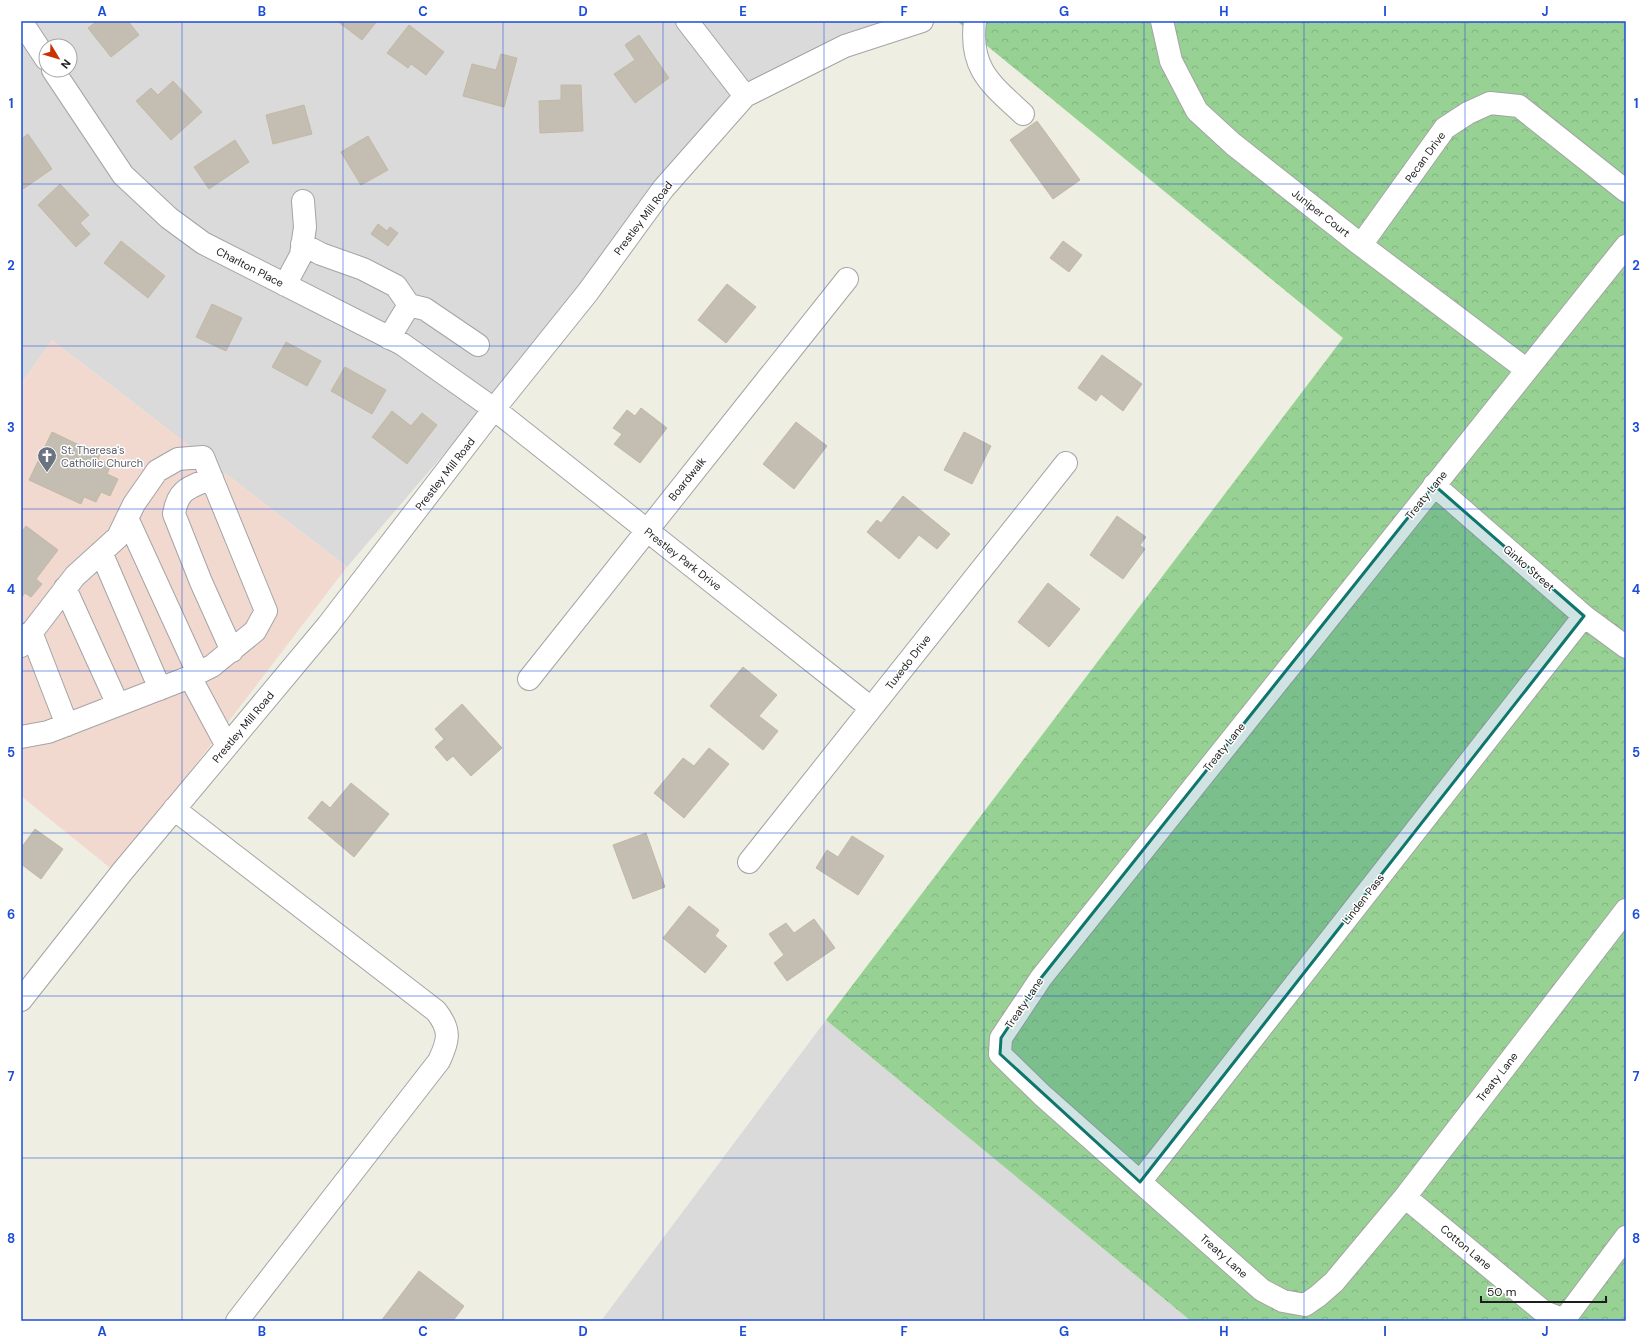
<svg xmlns="http://www.w3.org/2000/svg" width="1647" height="1342" viewBox="0 0 1647 1342" font-family="'DM Sans',sans-serif">
<style>
.residential{fill:#dbdada;fill-rule:evenodd}
.commercial{fill:#f2d9d0}
.forest{fill:url(#forest-crowns)}
.building{fill:#c4beb2;stroke:#c2b8a4}
.lines{fill:none;stroke-linecap:round;stroke-linejoin:round}
.minor-casing{stroke:#a4a4a4;stroke-width:24}
.minor{stroke:#fff;stroke-width:22}
.marked{fill:#0f766e;fill-opacity:0.2;stroke:#0f766e;stroke-width:3;stroke-linejoin:round}
.grid{fill:none;stroke:#1d4ed8;stroke-width:1;stroke-opacity:0.55}
.labels{text-anchor:middle;dominant-baseline:central;stroke-width:3;stroke-linejoin:round;paint-order:stroke}
.street-label{font-size:11px;fill:#1d1d1d;stroke:#fff}
.worship-label{font-size:11px;fill:#5b616d;stroke:#fff;text-anchor:start}
.neatline{fill:none;stroke:#1d4ed8;stroke-width:1.5}
.grid-label{font-size:13px;text-anchor:middle;font-weight:bold;fill:#1d4ed8}
</style>
<defs>
<pattern id="forest-crowns" width="20" height="18" patternUnits="userSpaceOnUse"><rect width="20" height="18" fill="#97d294"/><path d="M2 6a3 3 0 1 1 6 0M12 15a3 3 0 1 1 6 0" fill="none" stroke="#82b47f"/></pattern>
</defs>
<rect width="100%" height="100%" fill="#efeee2"/>
<path class="residential" d="M21,21H922L745,96L618,251L347,567L52,340L21,384ZM46,46H70V70H46Z
M826,1020L1191,1321H601Z"/>
<path class="commercial" d="M52,340L347,567L114,871L21,796V384Z"/>
<path class="forest" d="M1626,21V1321H1191L826,1020L1343,338L958,22Z"/>
<path class="building" d="M97,21H128L139,35L111,57L88,28Z
M337,21H377L362,40Z
M409,25L444,52L426,75L411,64L408,68L387,53Z
M639,35L669,78L635,103L614,74L635,60L625,45Z
M501,54L517,58L504,107L463,96L472,64L496,70Z
M173,81L202,112L171,140L136,101L151,88L158,95Z
M561,85H581L583,131L540,133L539,101L561,100Z
M304,105L312,134L273,144L266,115Z
M1037,121L1080,180L1053,199L1010,140Z
M28,134L52,169L23,189L21,186V139Z
M368,136L388,170L361,185L341,152Z
M235,140L249,162L209,189L194,167Z
M60,184L89,215L80,223L90,234L76,247L38,205Z
M378,224L387,231L390,227L398,233L388,246L371,234Z
M121,241L165,276L148,298L104,263Z
M1063,241L1082,255L1069,272L1050,258Z
M727,284L756,307L726,343L698,320Z
M212,304L242,318L226,351L196,337Z
M286,342L321,361L307,386L272,367Z
M1102,355L1142,384L1123,411L1101,394L1096,401L1078,388Z
M345,367L386,390L372,414L331,391Z
M641,408L667,428L640,463L614,444L622,434L613,428L627,410L635,416Z
M392,411L411,426L422,413L437,425L407,464L372,437Z
M796,422L827,446L794,489L763,464Z
M52,432L100,455L98,459L111,465L107,474L118,479L110,496L101,492L96,502L84,497L81,504L29,480Z
M964,432L991,446L972,484L944,470Z
M903,496L950,534L937,549L919,535L899,559L867,532L877,520L881,523Z
M1117,516L1146,537L1140,545L1145,549L1123,579L1090,555Z
M26,526L58,550L36,579L42,584L31,597L25,593L21,598V533Z
M1048,583L1080,609L1049,647L1018,622Z
M743,667L777,695L759,716L778,731L763,750L710,706Z
M462,704L502,748L471,776L453,756L447,761L435,747L444,739L435,729Z
M709,748L729,764L684,818L654,793L683,758L694,766Z
M351,783L389,814L354,857L308,818L322,801L330,808Z
M35,829L63,849L41,879L21,864V848Z
M646,833L665,887L633,899L613,845Z
M852,836L884,856L858,895L816,868L827,850L838,857Z
M689,906L719,930L715,936L727,946L705,973L663,938Z
M814,919L835,948L787,981L774,963L784,955L769,934L786,923L794,933Z
M419,1271L464,1306L453,1321H381Z"/>
<g class="lines">
<g class="minor-casing">
<path id="minor" d="M21,21L46,59
M687,21L745,96
M975,21C969,69 991,84 1023,114
M1162,21L1171,61L1197,111L1233,144L1361,245L1527,370
M53,70L123,175L169,218L203,243L402,344L494,409L871,708
M302,244L321,254L363,269L396,286L409,305
M1361,245L1445,128L1468,113L1490,103L1519,106L1626,191
M1626,246L1041,978L1001,1038L1000,1054L1042,1095L1262,1290L1283,1301L1305,1305L1318,1296L1334,1282L1405,1197L1626,910
M285,285L301,255L305,227L303,201
M389,338L409,305L425,309L478,345
M212,478C191,487 178,488 174,514L201,582L232,651
M1434,485L1584,616L1626,647
M127,518L198,673
M101,552L160,689
M65,588L118,705
M31,632L67,725
M21,646L75,576L118,537L134,504L157,471L178,459L203,457L266,611L255,631L212,666L190,677L227,746
M529,679L847,279
M21,737L48,732L190,677
M174,809L436,1011C451,1030 449,1040 439,1061L237,1321
M749,862L1066,463
M21,1000L122,872L328,625L494,409L588,292L663,189L745,96L845,46L922,21
M1140,1182L1584,616
M1405,1197L1544,1312L1567,1321
M1564,1320L1626,1237"/>
</g>
<use href="#minor" class="minor"/>
</g>
<path class="marked" d="M1434,485L1584,616L1140,1182L1000,1054L1001,1038L1041,978Z"/>
<path class="grid" d="M182,21V1321M343,21V1321M503,21V1321M663,21V1321M824,21V1321M984,21V1321M1144,21V1321M1304,21V1321M1465,21V1321M21,184H1626M21,346H1626M21,509H1626M21,671H1626M21,833H1626M21,996H1626M21,1158H1626"/>
<defs>
<g id="church-pin" transform="scale(1)"><path d="M0 17L-7.5 6A9.5 9.5 0 1 1 7.5 6Z" fill="#6b7280" stroke="#fff"/><path d="M-1.2-6h2.4v3.5h3.3v2.4h-3.3V6h-2.4V-.1h-3.3v-2.4h3.3Z" fill="#fff"/></g>
</defs>
<g fill-rule="evenodd">
<use href="#church-pin" x="47" y="456"/>
</g>
<g class="labels">
<g class="street-label">
<text transform="translate(1425 157) rotate(-54)">Pecan Drive</text>
<text transform="translate(1321 213) rotate(38)">Juniper Court</text>
<text transform="translate(643 218) rotate(-53)">Prestley Mill Road</text>
<text transform="translate(250 267) rotate(27)">Charlton Place</text>
<text transform="translate(445 474) rotate(-52)">Prestley Mill Road</text>
<text transform="translate(687 479) rotate(-51)">Boardwalk</text>
<text transform="translate(1426 495) rotate(-51)">Treaty Lane</text>
<text transform="translate(683 559) rotate(38)">Prestley Park Drive</text>
<text transform="translate(1529 568) rotate(41)">Ginko Street</text>
<text transform="translate(908 662) rotate(-52)">Tuxedo Drive</text>
<text transform="translate(243 727) rotate(-50)">Prestley Mill Road</text>
<text transform="translate(1224 747) rotate(-51)">Treaty Lane</text>
<text transform="translate(1363 899) rotate(-52)">Linden Pass</text>
<text transform="translate(1024 1003) rotate(-56)">Treaty Lane</text>
<text transform="translate(1497 1077) rotate(-52)">Treaty Lane</text>
<text transform="translate(1466 1247) rotate(40)">Cotton Lane</text>
<text transform="translate(1224 1256) rotate(42)">Treaty Lane</text>
</g>
<g class="worship-label">
<text x="61" y="450">St. Theresa's<tspan x="61" dy="13">Catholic Church</tspan></text>
</g>
</g>
<rect width="1647" height="1342" fill="none" stroke="#ffffff" stroke-width="44"/>
<g transform="translate(58 58) rotate(128)"><circle r="19" fill="#ffffff" stroke="#a5a5a5"/>
<path d="M0-3L7 15L0 10L-7 15Z" fill="#cb3200"/>
<text y="-6" font-size="11" font-weight="bold" text-anchor="middle" fill="#1d1d1d">N</text>
</g>
<path d="M1481 1296v6h125v-6" fill="none" stroke="#1d1d1d" stroke-width="2"/>
<text x="1487" y="1296" font-size="12" fill="#1d1d1d" stroke="#ffffff" stroke-width="3" paint-order="stroke">50 m</text>
<rect x="22" y="22" width="1603" height="1298" class="neatline"/>
<g class="grid-label">
<text x="102" y="16">A</text>
<text x="262" y="16">B</text>
<text x="423" y="16">C</text>
<text x="583" y="16">D</text>
<text x="743" y="16">E</text>
<text x="904" y="16">F</text>
<text x="1064" y="16">G</text>
<text x="1224" y="16">H</text>
<text x="1385" y="16">I</text>
<text x="1545" y="16">J</text>
<text x="11" y="108">1</text>
<text x="1636" y="108">1</text>
<text x="11" y="270">2</text>
<text x="1636" y="270">2</text>
<text x="11" y="432">3</text>
<text x="1636" y="432">3</text>
<text x="11" y="594">4</text>
<text x="1636" y="594">4</text>
<text x="11" y="757">5</text>
<text x="1636" y="757">5</text>
<text x="11" y="919">6</text>
<text x="1636" y="919">6</text>
<text x="11" y="1081">7</text>
<text x="1636" y="1081">7</text>
<text x="11" y="1243">8</text>
<text x="1636" y="1243">8</text>
<text x="102" y="1336">A</text>
<text x="262" y="1336">B</text>
<text x="423" y="1336">C</text>
<text x="583" y="1336">D</text>
<text x="743" y="1336">E</text>
<text x="904" y="1336">F</text>
<text x="1064" y="1336">G</text>
<text x="1224" y="1336">H</text>
<text x="1385" y="1336">I</text>
<text x="1545" y="1336">J</text>
</g>
</svg>
